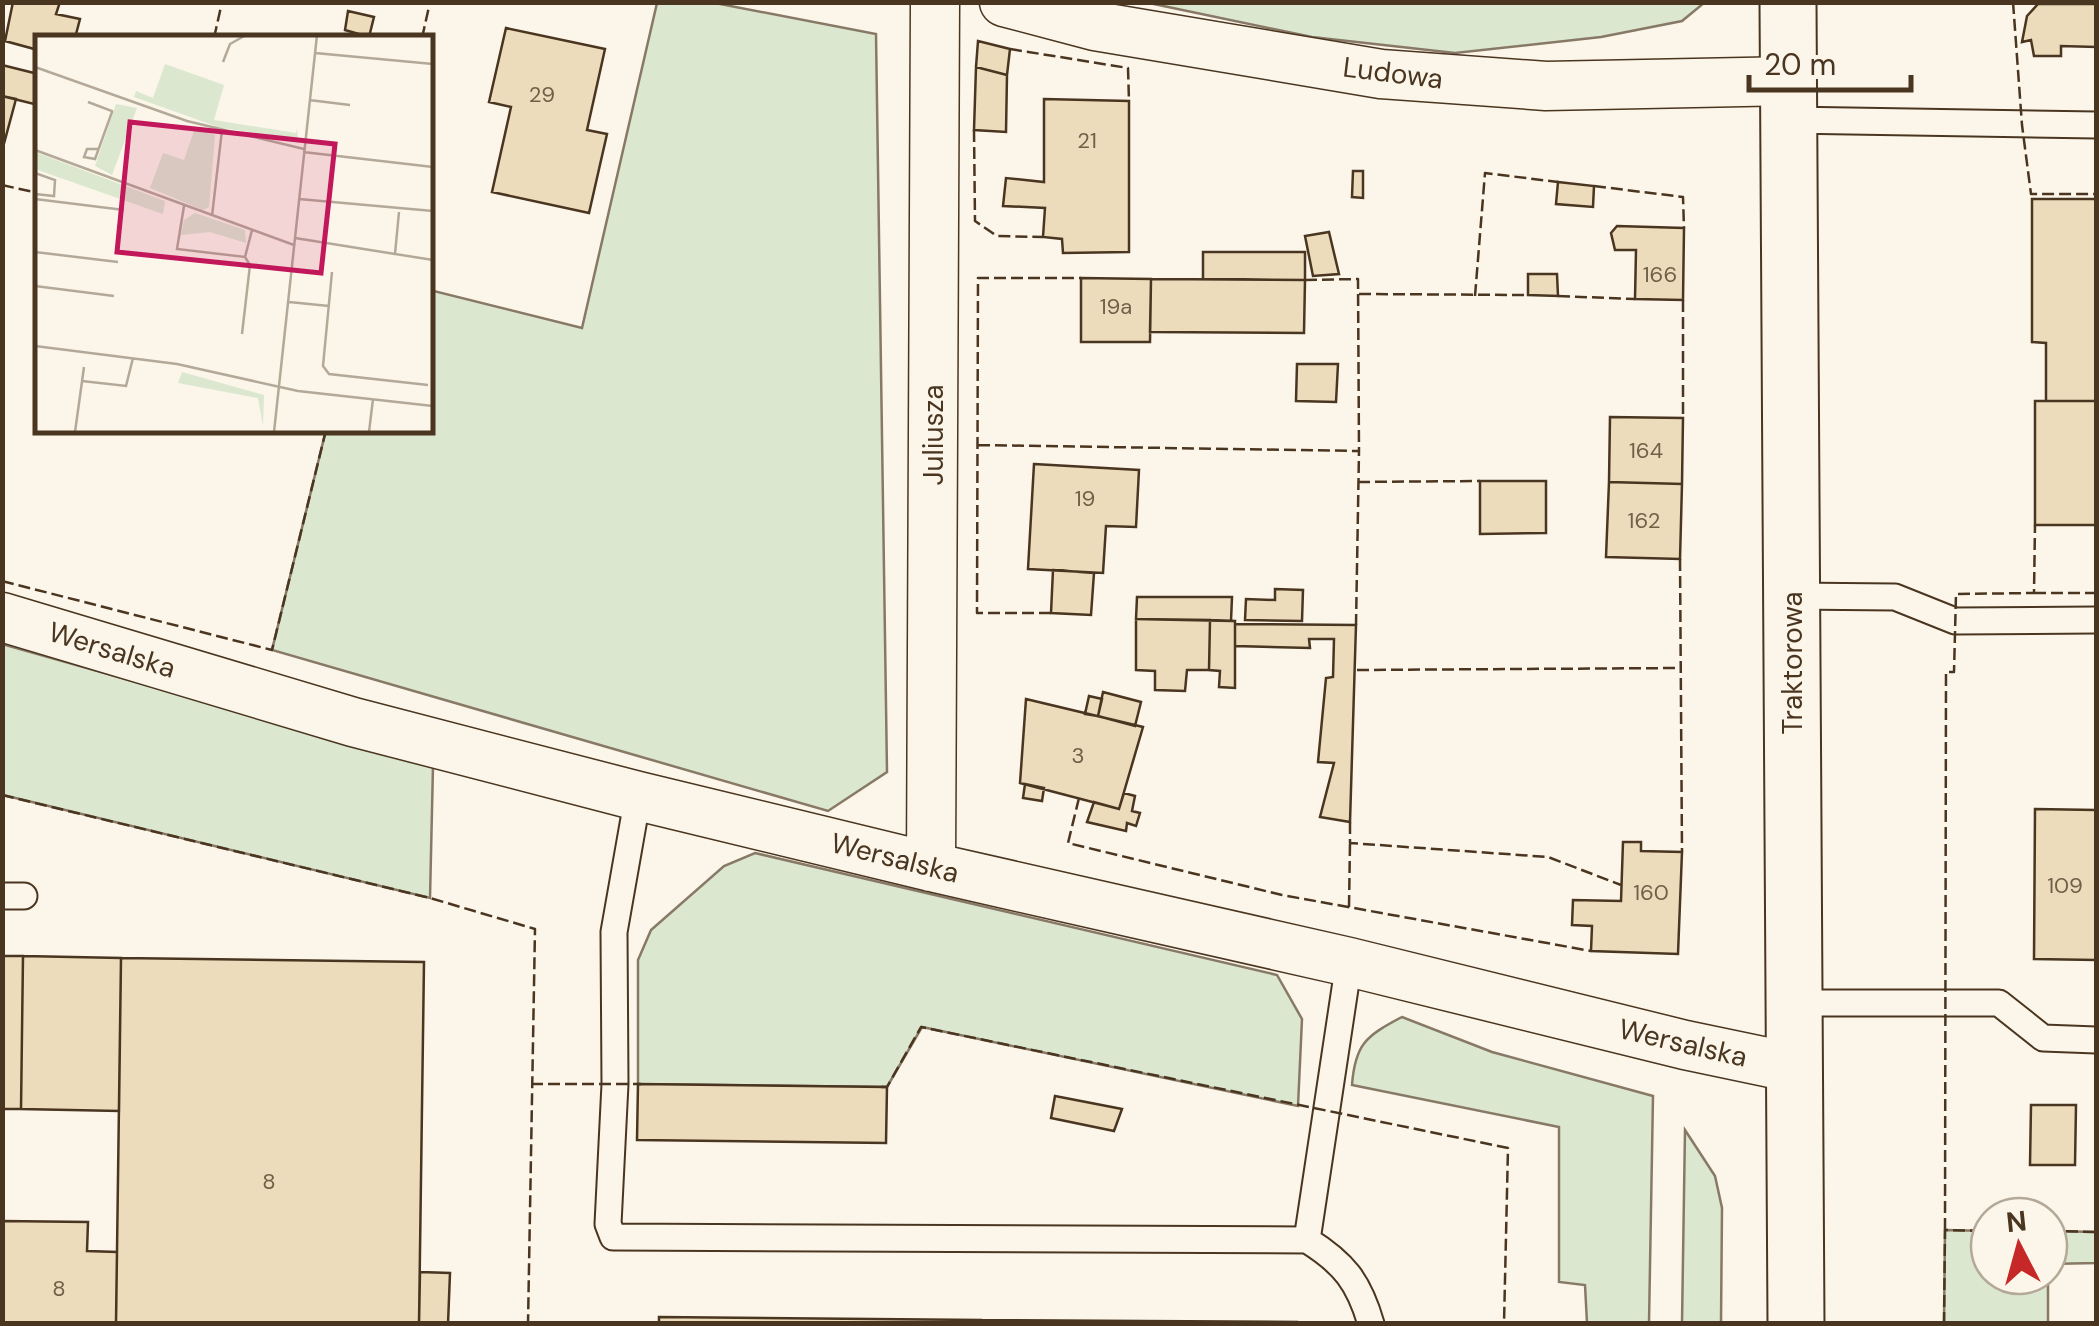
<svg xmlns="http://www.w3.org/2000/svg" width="2099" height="1326" viewBox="0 0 2099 1326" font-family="'DM Sans',sans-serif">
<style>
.green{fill:#dce7d0;stroke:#887966;stroke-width:2.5}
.building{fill:#ecdcbc;stroke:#4a3520;stroke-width:2.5}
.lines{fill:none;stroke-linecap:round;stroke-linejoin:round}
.lane-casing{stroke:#4a3520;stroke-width:29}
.street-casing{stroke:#4a3520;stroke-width:51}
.secondary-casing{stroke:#4a3520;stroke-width:59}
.lane{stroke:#fbf6e9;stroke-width:25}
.street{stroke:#fbf6e9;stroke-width:48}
.secondary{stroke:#fbf6e9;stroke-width:55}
.fence{stroke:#4a3520;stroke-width:2.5;stroke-dasharray:12 5;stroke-linecap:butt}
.labels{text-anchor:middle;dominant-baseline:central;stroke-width:8;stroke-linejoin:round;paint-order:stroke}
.number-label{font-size:22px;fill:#725f47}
.street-label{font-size:28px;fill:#4a3520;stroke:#fbf6e9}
.inset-road{fill:none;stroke:#b4a999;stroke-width:2.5}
.view{fill:#c2185b;fill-opacity:0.15;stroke:#c2185b;stroke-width:5}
.inset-edge{fill:none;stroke:#4a3520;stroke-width:5}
</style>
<rect width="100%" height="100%" fill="#fbf6e9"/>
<path class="green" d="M657,3H715L876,34L887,772L828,811L272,650L326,430H430V290L582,328Z
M1149,3L1704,2V3L1682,21L1601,37L1455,53L1312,37Z
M2,644L433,766L430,898L3,795Z
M755,853L1277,975L1302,1019L1298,1106L922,1027L887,1087L638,1084V960L651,930L724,866Z
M1402,1017L1492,1052L1653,1096L1649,1323H1587L1585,1285L1559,1282V1127L1352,1085C1355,1044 1366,1036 1402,1017Z
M1685,1130L1715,1176L1722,1208L1721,1323H1682Z
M1945,1230L1989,1231V1276H2048V1323H1944Z
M2049,1231L2096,1232V1263L2049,1264Z"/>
<path class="building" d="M13,2H60L56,14L80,19L75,38H38V50L5,41Z
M2038,4H2096V47L2061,46V56H2034L2031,40L2022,42L2027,16Z
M348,11L374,17L369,37L345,30Z
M506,28L605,49L587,130L607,134L589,213L492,192L511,107L489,102Z
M978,41L1010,49L1007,75L976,67Z
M2,65L38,74L34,104L2,96Z
M976,67L1007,75L1006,132L974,130Z
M2,96L16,99L2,151Z
M1044,99L1129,101V252L1063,253L1062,239L1043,237L1045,208L1003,206L1006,178L1044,182Z
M1353,171H1363V198L1352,197Z
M1558,182L1594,186L1593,207L1556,204Z
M2032,199H2096V401H2046V343L2032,342Z
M1617,226L1684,228L1683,300L1635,299L1636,250H1615L1611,233Z
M1329,232L1339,274L1313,276L1305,236Z
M1203,252H1305V280L1203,279Z
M1528,274H1557L1558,296L1528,295Z
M1081,278L1151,279L1150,342H1081Z
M1151,279L1305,280L1304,333L1150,332Z
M1297,364H1338L1336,402L1296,401Z
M2035,401H2096V525H2035Z
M1610,417L1683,418L1682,484L1609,482Z
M1034,464L1139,470L1136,527L1106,526L1103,573L1028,569Z
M1480,481H1546V533L1480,534Z
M1609,482L1682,484L1680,559L1606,557Z
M1053,570L1094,573L1091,615L1051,613Z
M1275,589L1303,590L1302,621L1245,620L1246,599L1275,600Z
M1137,597H1232L1231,621L1136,619Z
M1136,619L1210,620L1209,670H1187L1185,691L1155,690V671L1136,670Z
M1210,620L1235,621V688L1219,687L1220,671L1209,670Z
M1235,624L1356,625L1350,822L1320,817L1334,763L1318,762L1326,678L1333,677L1334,639H1309L1310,648L1235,646Z
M1103,692L1141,702L1135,726L1098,716Z
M1089,696L1102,699L1098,716L1085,714Z
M1026,699L1143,727L1119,809L1020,783Z
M1025,784L1044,788L1042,801L1023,798Z
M1124,793L1135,796L1132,811L1140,813L1136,826L1127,823L1126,831L1087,822L1094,802L1119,809Z
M2035,809L2096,810V960L2034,959Z
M1623,842H1641V851L1682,852L1678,954L1591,951L1592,926L1572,925L1573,900L1621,901Z
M2,956H23L21,1109H2Z
M23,956L121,958L119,1111L21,1109Z
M121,958L424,962L419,1324H116Z
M638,1084L887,1087L886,1143L637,1140Z
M1055,1096L1122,1109L1114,1131L1051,1118Z
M2031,1105H2076L2075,1165H2030Z
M2,1221L88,1222L87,1251L117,1252L116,1324H2Z
M420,1272L450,1273L448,1324H419Z
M659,1317L981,1320V1324H659Z
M981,1320L1297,1322V1324H981Z"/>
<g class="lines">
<g class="lane-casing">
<path id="lane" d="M1788,120L2096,125
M1791,596L1895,597L1955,621L2096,620
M638,796L614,932L615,1084L608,1224L613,1237L1307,1240L1349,962
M2,896H24
M1794,1003H1999L2043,1038L2096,1040
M1307,1240C1344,1263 1359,1282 1371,1324"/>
</g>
<g class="street-casing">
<path id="street" d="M1004,2L1095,26L1381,74L1546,86L1787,81
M2,617L353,722L638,796L931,867L1349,962L1685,1045L1795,1068
M931,867L935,2"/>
</g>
<g class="secondary-casing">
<path id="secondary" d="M1788,2L1796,1324"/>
</g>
<use href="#lane" class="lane"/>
<use href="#street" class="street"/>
<use href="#secondary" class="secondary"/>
<path class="fence" d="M2013,2L2022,125L2031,194H2096
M214,38L222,2
M422,38L430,2
M1010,49L1128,68L1129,101
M974,130L975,221L997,236L1043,237
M2,185L38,193
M1594,186L1683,197L1684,228
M1305,280L1358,279L1359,451
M1359,294L1528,295
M1475,296L1485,173L1558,182
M1558,296L1635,299
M1683,300V418
M978,445L1359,451L1356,625
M1358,482L1480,481
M1680,559L1682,852
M2,581L272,650L326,430
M2034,593H2096
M1051,613H977L978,278H1081
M1357,670L1680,668
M2,795L430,898L535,929L528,1324
M1079,798L1068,843L1282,895L1591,951
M1350,822V843L1548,857L1621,885
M1349,907L1350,843
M531,1084H641
M881,1087H887L921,1027L1508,1148L1504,1324
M1945,1230L1946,672H1954L1956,594L2034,593L2035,525
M2049,1231L2096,1232
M1944,1324L1945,1230L1989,1231"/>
</g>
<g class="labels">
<g class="number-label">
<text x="542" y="94">29</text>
<text x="1087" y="140">21</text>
<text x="1660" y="274">166</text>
<text x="1116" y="306">19a</text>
<text x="1646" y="450">164</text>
<text x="1085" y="498">19</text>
<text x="1644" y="520">162</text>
<text x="1078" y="755">3</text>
<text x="2065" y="885">109</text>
<text x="1651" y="892">160</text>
<text x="269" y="1181">8</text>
<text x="59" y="1288">8</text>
</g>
<g class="street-label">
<text transform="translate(1393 73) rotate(7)">Ludowa</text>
<text transform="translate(933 435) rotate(-90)">Juliusza</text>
<text transform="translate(112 650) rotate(17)">Wersalska</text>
<text transform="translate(1792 663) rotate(-90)">Traktorowa</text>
<text transform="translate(895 858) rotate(14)">Wersalska</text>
<text transform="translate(1683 1043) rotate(13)">Wersalska</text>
</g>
</g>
<g transform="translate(35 35)">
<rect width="398" height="398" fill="#fbf6e9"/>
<path d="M130,29L189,50L179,85L261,98L262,93L263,104L186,93L99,62L101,56L118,63ZM81,69L102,73L77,140L60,131ZM160,93L180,100L174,172L168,175L115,153L128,118L149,125ZM0,117L130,166L128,179L0,134ZM160,178L210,195L211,208L175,197L146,200L149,185ZM147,337L229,360L228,391L223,363L143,348Z" fill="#dce7d0"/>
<path class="inset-road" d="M280,18L398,29M188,27L195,9L211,0M0,32L152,86L269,114M274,65L315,70M53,67L77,76V77L60,124L49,122L52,114H64M0,115L259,210M268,117L398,132M0,138L20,145L19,161L0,159M0,164L89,175M264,164L398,176M149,171L142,214L210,222L217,195M364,177L360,219L398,225M177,181L187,95M260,203L360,219M0,217L83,227M297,237L288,331L294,339L393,350M0,251L79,261M254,267L294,271M207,299L215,230L210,222M0,311L142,329L263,356L398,371M47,346L91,351L98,323M40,397L49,332M239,397L282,0M334,397L338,364"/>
<path class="view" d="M95,87L300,109L286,238L82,217Z"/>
<rect width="398" height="398" class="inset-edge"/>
</g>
<rect width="2099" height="1326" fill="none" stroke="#4a3520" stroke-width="10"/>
<g transform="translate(2019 1246) rotate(354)"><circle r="48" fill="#fbf6e9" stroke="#b4a999" stroke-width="2.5"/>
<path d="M0-8L18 38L0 25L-18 38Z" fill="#c62828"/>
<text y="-15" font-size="28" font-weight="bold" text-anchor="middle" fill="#4a3520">N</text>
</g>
<path d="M1749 75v15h162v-15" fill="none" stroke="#4a3520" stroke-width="5"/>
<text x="1764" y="75" font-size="30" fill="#4a3520" stroke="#fbf6e9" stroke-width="8" paint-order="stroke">20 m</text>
</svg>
